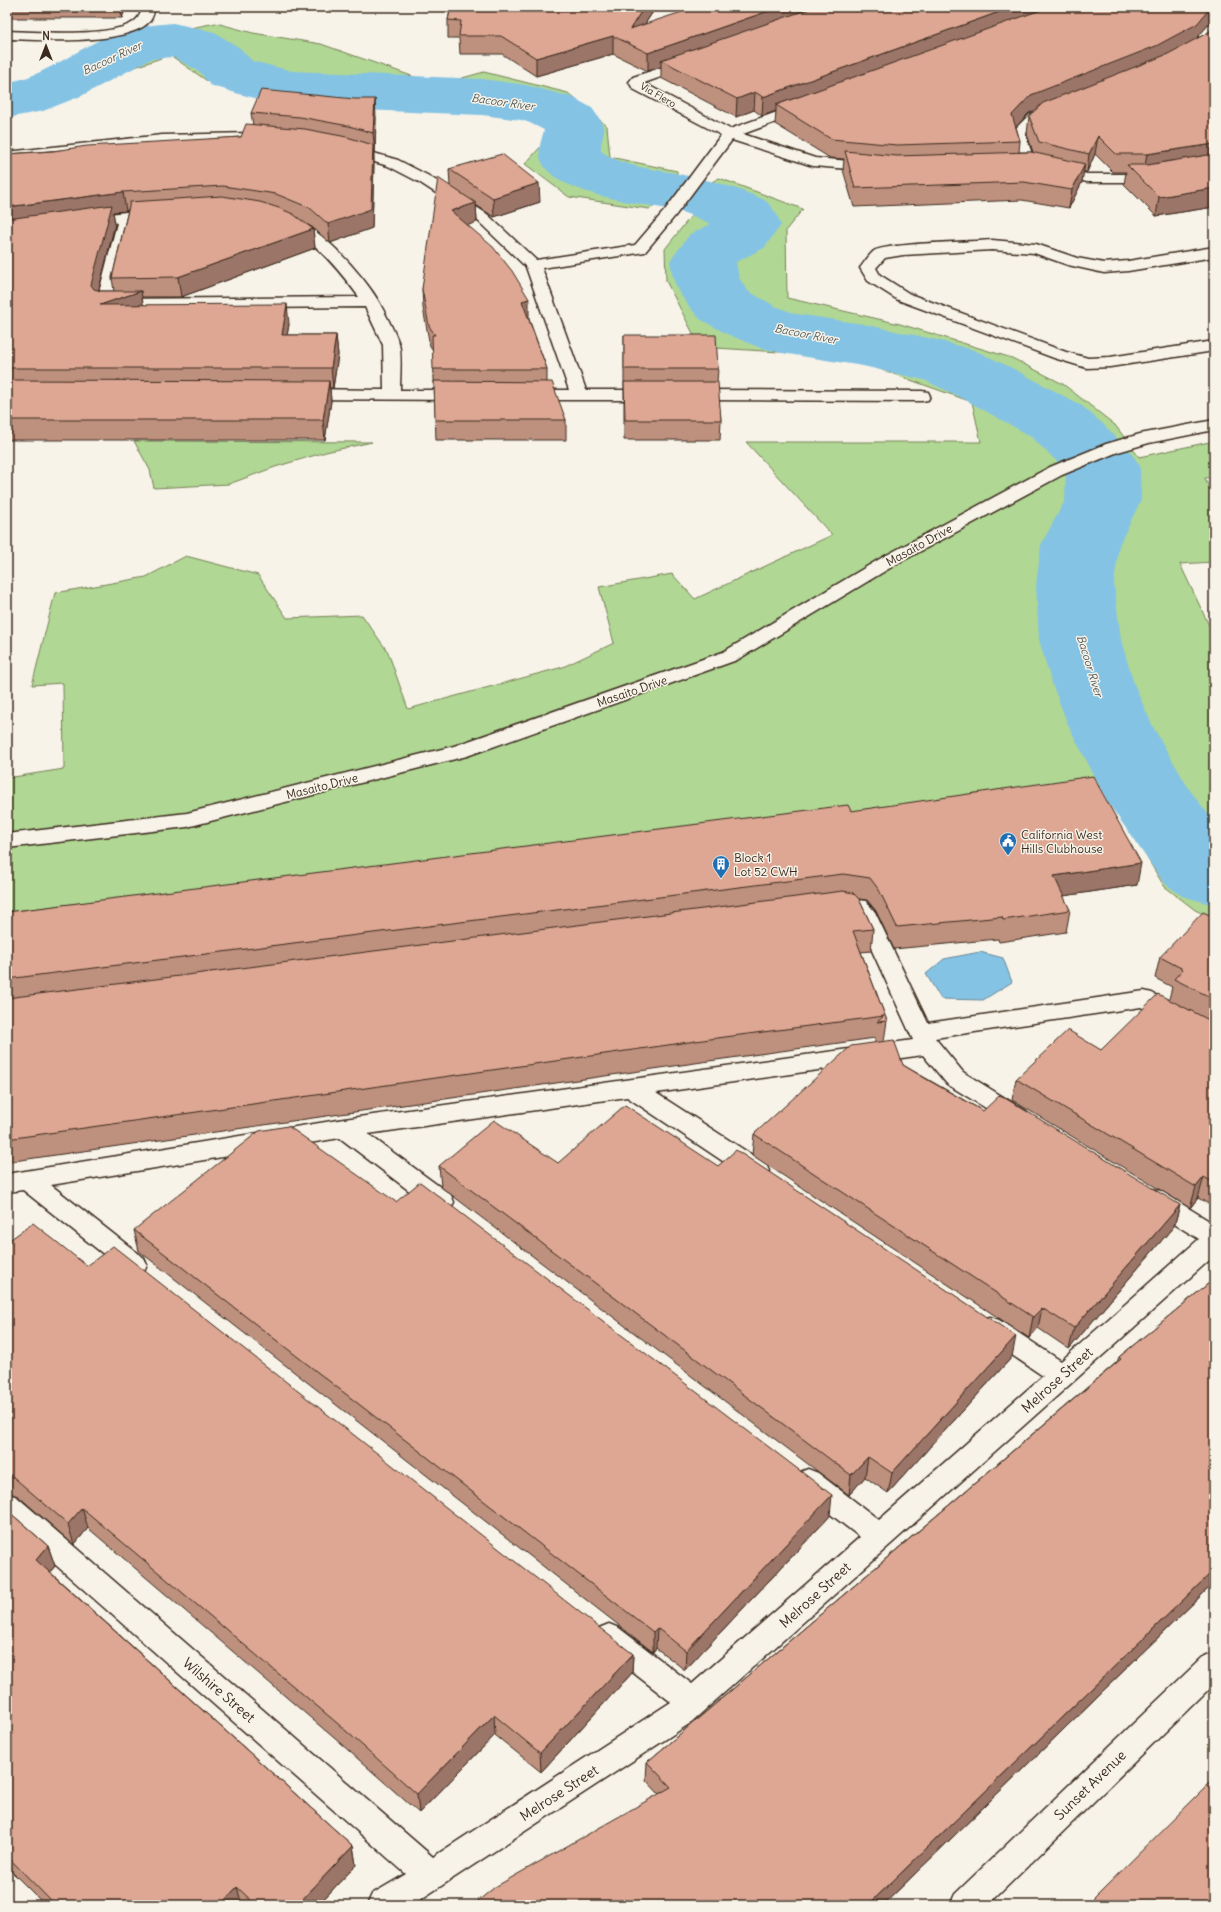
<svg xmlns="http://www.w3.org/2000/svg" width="1221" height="1912" viewBox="0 0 1221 1912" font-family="Delius,sans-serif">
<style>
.green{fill:#b0d793;stroke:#768058}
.water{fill:#85c3e5;stroke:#678695}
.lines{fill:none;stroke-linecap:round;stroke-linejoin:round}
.river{fill:#85c3e5;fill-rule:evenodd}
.minor-casing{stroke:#3b2a1e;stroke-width:3}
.minor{fill:#f7f3e8;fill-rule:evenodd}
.wall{fill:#be907e;stroke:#3b2a1e;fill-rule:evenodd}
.shaded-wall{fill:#9b7567;stroke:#3b2a1e}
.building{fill:#dda793;stroke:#3b2a1e}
.labels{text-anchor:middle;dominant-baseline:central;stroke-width:3;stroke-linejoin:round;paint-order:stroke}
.far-street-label{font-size:10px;fill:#3b2a1e;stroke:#f7f3e8}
.far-water-label{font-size:11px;font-style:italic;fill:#51585a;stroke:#f7f3e8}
.street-label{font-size:12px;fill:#3b2a1e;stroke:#f7f3e8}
.poi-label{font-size:12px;fill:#3b2a1e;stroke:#f7f3e8;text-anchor:start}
.near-street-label{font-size:14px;fill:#3b2a1e;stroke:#f7f3e8}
</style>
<rect width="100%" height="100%" fill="#f7f3e8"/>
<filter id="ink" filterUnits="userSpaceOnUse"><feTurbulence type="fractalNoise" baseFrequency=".025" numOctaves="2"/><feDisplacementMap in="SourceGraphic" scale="8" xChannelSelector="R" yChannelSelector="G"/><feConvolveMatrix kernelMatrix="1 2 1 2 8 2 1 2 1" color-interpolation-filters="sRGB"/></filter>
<g filter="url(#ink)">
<path class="green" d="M216,23L253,33L321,44L423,80H455L484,72L568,93L607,126L610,157L677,171V176L657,205L649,209L569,197L525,164L554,132L519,116L416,104L358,105L266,94L213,85L170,55L100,79L40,106L7,114V87H17L58,72L92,47Z
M719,178L803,209L786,230L787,298L900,324L1012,358L1063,384L1115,425L1139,457L1214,441V477L1205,478L1214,500V562L1180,564L1214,636V919L1195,910L1164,886L1104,786L7,933V778L64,769L63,683L32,685L55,593L146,577L186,556L258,575L287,618L362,615L388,652L408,709L563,667L614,643L599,587L672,574L695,599L832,535L746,442H981L972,402L843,356L700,347L666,281L665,249L691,216V211L712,182Z
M134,441L372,442L326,452L275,467L229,484L154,488L150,470Z"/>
<path class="water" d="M980,952L1003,958L1012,982L983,1000L941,999L926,974L944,959Z"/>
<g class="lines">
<path class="river" d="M173,23L214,32L240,48L252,61L292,71L482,79L526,85L572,97L592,108L601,121L604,131L601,145V151C623,167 649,168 674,173C698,178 722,183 745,192C752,195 764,198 769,204C775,210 778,217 781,225L764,248L736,262L739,278L748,291L775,306L796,314L863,324L937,340L974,350L1014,369L1082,406L1103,424L1129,450L1140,466L1141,500L1119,545L1114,585L1121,640L1134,684L1153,727L1189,789L1214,822V905L1182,896L1164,883L1109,804L1069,727L1052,684L1039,640L1036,585L1041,545L1065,500L1066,470L1030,436L964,399L924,380L863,366L782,353L758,347L727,334L700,319L688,305L678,291L673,278L670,261L690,234L711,224C700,219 689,214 677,211C645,203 550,196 540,157C538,147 542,139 544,130L530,123L521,120L482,115L292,107L239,94L210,85L200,72L173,57L151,59L81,96L43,111L7,118V82C42,78 77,49 110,35C130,27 152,25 173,23Z"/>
<g class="minor-casing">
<path id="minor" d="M143,7H155C154,12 153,17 150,21C128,46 39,40 7,39V31C38,32 103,37 130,24C138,20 140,15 143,7Z
M690,58L695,59L697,62L695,65L644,83L730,129L799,104H809L811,107L809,110L743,134L815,158L873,163L878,164L880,167L878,170L873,171L813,166L732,140L675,216L645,252L542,268L586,390H654L660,391L662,395L660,399L654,400H526L520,399L518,395L520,391L526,390H569L526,267L477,220L419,182L388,166L341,152L339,149L341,146L346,145L398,160L429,176L487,214L536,260L635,245L665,210L721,135L633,89L629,82L633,77Z
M1054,105L1059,106L1061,109L1059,112L1040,120L1025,134L1036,165L1034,168H1024L1011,133L1030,114Z
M251,133L256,134L258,137L256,140L162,143L7,160V152L162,135Z
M1214,163V171L1144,182H1087L1047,173L1045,170L1047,167L1052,166L1087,174H1144Z
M156,210L161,211L163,214L161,217L132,221L113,299L359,297C342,274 325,253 302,235C295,230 285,230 280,223L283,220C311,213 366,279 379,302C386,315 394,330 399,344C402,355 400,377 400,390H464L470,391L472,395L470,399L464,400L300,399L294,398L292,394L294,390L300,389L384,390L383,345L365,307L104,309L98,307L96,304L117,223L85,227L80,225L77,222L80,219L85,217L126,212Z
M992,240L1036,244L1077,258L1104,263L1128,261L1214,247V257L1128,271L1104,273L1068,265L1034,253L992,250L903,255L885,258L876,268L880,275L910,294L1066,352L1088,358L1110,357L1214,341V351L1110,367L1087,368L1054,358L898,300L868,281L860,268C864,263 869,255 874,251C886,243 972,242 992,240Z
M690,390L922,391L928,392L930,396L928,400L922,401L690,400L684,399L682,395L684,391Z
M1214,420V430L1149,443L1118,452L1062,475L895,565L737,660L467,756L187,827L7,848V834L187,813L454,746L723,652L883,557L1050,467L1106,444L1140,434Z
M841,898L866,901L875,912L928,1023L1144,991L1152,993L1214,1025V1043L1206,1041L1141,1007L935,1038L963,1072L1026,1111L1030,1117L1026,1123L1018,1126L1010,1123L947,1084L923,1055L656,1093L766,1164L769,1171L766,1178L757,1180L748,1178L627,1097L368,1134L451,1195L454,1202L451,1209L442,1212L433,1209L340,1138L51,1185L144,1258L147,1265L144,1272L135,1275L126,1272L23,1190L7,1192V1174L344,1119L913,1040L858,920L852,913L833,910L830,905L833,900Z
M1152,1189L1161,1191L1214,1224V1256L689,1724L412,1905H367L372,1894L406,1874L7,1522V1493L17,1497L433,1857L671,1702L599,1646L595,1637L599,1628L609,1624L619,1628L692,1684L860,1537L798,1489L795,1481L798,1473L808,1469L818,1473L879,1520L1043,1376L981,1334L977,1327L981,1320L990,1317L999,1320L1061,1361L1199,1239L1143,1205L1140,1198L1143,1191Z
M1214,1652V1684L988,1905H950L955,1894L1204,1656Z"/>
</g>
<use href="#minor" class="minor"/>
</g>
<path class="wall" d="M7,7H126L122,18H7Z
M446,7H656L645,24L1214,7V24L1208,25L1196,39L1209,32L1214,26V207L1156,216L1124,184L1126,172H1113L1095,154L1087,172H1083L1082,182L1069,208L1022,200L854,207L843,170L844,159L830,158L775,124L776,111L762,116L754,110L736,117L661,78V67L648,71L613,54L536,76L502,54H460L459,38H448V20L450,10L446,9ZM1035,111L1029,116L1027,134L1033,152H1019L1020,141L1016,127L1029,113Z
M251,113L376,117L375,152L374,151V163L372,228L330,243L312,227L306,224L313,229L315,248L181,297H142L143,305L289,324L287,335H336L338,355L333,388H330L331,401L325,440H7V154L241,137L253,125ZM128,210L112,278L114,291H101L98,290L115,224L113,212Z
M449,169L540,202L494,217L476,205L477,222L467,225L529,319L547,369V382L566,420V440H436L433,350L430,346L423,308L422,289L450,186Z
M624,335L718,369L717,382L721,420L720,440H624Z
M851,811L1137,885L1063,896L1070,910L1066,932L999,942L998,939L894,949L876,911L867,900L859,899L873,929L871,951L861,952L887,1021L884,1041L903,1065L983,1111L1180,1205L1174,1226L1069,1349L1038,1328L1029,1338L752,1155L754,1134L875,1043V1038L709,1061L7,1162V912Z
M1214,917V1207L1198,1198L1190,1208L1012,1100L1016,1079L1101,1050L1169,999L1172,987L1155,978L1160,957Z
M558,1163L1012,1357L888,1493L865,1477L849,1495L441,1187L439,1166Z
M134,1230L830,1516L685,1670L656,1648L653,1652L139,1251Z
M7,1242L87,1266L633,1654L632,1673L541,1772L495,1735L419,1813L340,1743L88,1528L74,1545L18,1496L7,1492Z
M1214,1279V1583L883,1905L659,1794L646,1780L647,1762L1117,1362L1119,1357Z
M7,1510L48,1546L55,1566L50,1572L353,1846L356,1865L318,1905H45L7,1867Z"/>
<path class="shaded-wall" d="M120,7H126L122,18Z
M644,7H656L631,45L630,29Z
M780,7H830L661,60V67L648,71V53Z
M1013,7H1056L776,105V111L762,116L763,97Z
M1211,7H1214V24L1208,25L1194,42L1153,64L1029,113L1010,133L1012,115L1031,95Z
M613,36V54L536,76V58Z
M755,92L754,110L736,117L737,99Z
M375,99L376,117L375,152L373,133Z
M1098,136L1095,154L1087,172L1089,154Z
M1214,144V162L1144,172L1147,154Z
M373,145L374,163L372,228L330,243L328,224Z
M1085,164L1082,182L1069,208L1072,190Z
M539,183L540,202L494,217L493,198Z
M1214,188V207L1156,216L1159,197Z
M123,192L126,211L113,212L115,224L95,305L7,227V207Z
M476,203L477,222L452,231L451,211Z
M313,229L315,248L181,297L178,277Z
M141,291L144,310L100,305Z
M529,299V319L522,320V301Z
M287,304L289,324L284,355L282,335Z
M336,335L338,355L333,388L331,368Z
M329,381L331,401L325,440L323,420Z
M1141,863L1137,885L1050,898L1054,876Z
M1204,1177L1198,1198L1190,1208L1196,1187Z
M1180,1205L1174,1226L1069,1349L1074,1328Z
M1042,1308L1038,1328L1029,1338L1033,1317Z
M1016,1336L1012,1357L888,1493L892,1473Z
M868,1457L865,1477L849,1495L851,1475Z
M832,1495L830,1516L685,1670L686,1651Z
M82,1508L88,1528L74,1545L68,1524Z
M48,1546L55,1566L43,1580L36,1560Z
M1214,1570V1583L883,1905H868Z
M657,1628L656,1648L653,1652V1632Z
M633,1654L632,1673L541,1772L540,1753Z
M494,1715L495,1735L419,1813L417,1794Z
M353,1846L356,1865L318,1905H297Z
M237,1887L242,1905H220Z"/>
<path class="building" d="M451,7H644L630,29L697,7H780L648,53L613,36L536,58L501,36H459L461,21L448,20Z
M815,7H1013L763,97L755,92L737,99L661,60Z
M1049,7H1212H1211L1197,24L1156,46L1031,95L1012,115L1020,141L897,145L831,139L776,105Z
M1214,26V144L1147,154H1116L1098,136L1089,154L1039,142L1029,116L1043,103L1168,54L1209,32Z
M261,90L355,99H375L373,133L349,126L300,117L251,113Z
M246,124L305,129L347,137L373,145L371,209L328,224L310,208L276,194L223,186L123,192L7,207V154L53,151L87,146L241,137Z
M845,151L897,156L1031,152L1085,164L1072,190L1024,182L855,188Z
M502,154L539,183L493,198L449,169Z
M1214,154V188L1159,197L1127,165H1147Z
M438,178L476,203L451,211L493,247L512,271L529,299L522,301L547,369H433L432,335H435L429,326L422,289Z
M222,196L260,202L279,208L293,214L313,229L178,277L112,278L130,202Z
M112,205L91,285L94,289L101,291H141L100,305L287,304L282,335H336L331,368H7V219Z
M624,335H716L718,369H624Z
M7,380L329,381L323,420H7Z
M434,381L552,382L566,420H435Z
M624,382H718L721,420H625Z
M1093,776L1141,863L1054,876L1070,910L1003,920L1002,917L897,927L879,890L870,878L843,874L7,979V912L848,805L851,811Z
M843,891L853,893L859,899L873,929L853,931L887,1021L877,1022L884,1016L710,1039L7,1139V998Z
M1203,912L1214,917V999L1174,979L1183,969L1160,957Z
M1158,994L1211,1021L1214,1022V1183L1204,1177L1196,1187L1016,1079L1068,1030L1101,1050Z
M894,1040L903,1065L928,1080L983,1111L1000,1095L1180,1205L1074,1328L1042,1308L1033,1317L754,1134L851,1046Z
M625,1105L718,1166L736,1150L1016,1336L892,1473L868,1457L851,1475L439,1166L494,1120L558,1163Z
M288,1126L396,1202L420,1182L832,1495L686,1651L657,1628L653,1632L134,1230L259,1131Z
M33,1223L87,1266L113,1246L633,1654L540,1753L494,1715L417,1794L337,1723L82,1508L68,1524L11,1475L7,1474V1242Z
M1214,1279V1570L868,1905H473L495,1887L671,1787L647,1762L1121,1359L1119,1357Z
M7,1510L48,1546L36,1560L353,1846L297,1905H256L237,1887L220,1905H55L7,1856Z
M1214,1779V1905H1087Z"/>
</g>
<defs>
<g id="civic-pin" transform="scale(0.9)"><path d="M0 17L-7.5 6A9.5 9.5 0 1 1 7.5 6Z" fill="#1f6fb2" stroke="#f7f3e8"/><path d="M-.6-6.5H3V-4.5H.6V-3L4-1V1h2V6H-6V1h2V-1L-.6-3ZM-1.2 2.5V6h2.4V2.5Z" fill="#fff"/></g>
<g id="building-pin" transform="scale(0.9)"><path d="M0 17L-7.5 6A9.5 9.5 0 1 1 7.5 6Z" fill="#1f6fb2" stroke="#f7f3e8"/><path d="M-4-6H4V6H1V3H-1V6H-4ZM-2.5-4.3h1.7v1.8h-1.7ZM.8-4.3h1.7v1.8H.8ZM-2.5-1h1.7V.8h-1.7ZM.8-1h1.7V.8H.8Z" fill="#fff"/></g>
</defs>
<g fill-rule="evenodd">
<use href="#civic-pin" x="1008" y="841"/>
<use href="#building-pin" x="721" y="864"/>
</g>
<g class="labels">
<g class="far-street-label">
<text transform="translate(658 95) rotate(30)">Via Flero</text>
</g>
<g class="far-water-label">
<text transform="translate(112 58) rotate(-25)">Bacoor River</text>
<text transform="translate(503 102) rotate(8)">Bacoor River</text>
<text transform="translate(806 334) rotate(11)">Bacoor River</text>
<text transform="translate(1090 666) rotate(73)">Bacoor River</text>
</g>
<g class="street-label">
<text transform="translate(919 545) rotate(-29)">Masaito Drive</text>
<text transform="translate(632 691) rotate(-19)">Masaito Drive</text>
<text transform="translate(322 786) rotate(-14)">Masaito Drive</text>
</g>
<g class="poi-label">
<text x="1021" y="834">California West<tspan x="1021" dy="14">Hills Clubhouse</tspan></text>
<text x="734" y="857">Block 1<tspan x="734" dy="14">Lot 52 CWH</tspan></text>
</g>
<g class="near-street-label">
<text transform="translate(1057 1380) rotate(-42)">Melrose Street</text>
<text transform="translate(815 1595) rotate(-42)">Melrose Street</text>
<text transform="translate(219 1690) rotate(41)">Wilshire Street</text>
<text transform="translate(1090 1785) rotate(-44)">Sunset Avenue</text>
<text transform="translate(559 1793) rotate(-33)">Melrose Street</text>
</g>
</g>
<rect width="1221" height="1912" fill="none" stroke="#f7f3e8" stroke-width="24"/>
<rect x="12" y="12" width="1197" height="1888" fill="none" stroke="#3b2a1e" stroke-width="1.5" filter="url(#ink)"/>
<g transform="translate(46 46)" stroke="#f7f3e8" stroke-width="3" paint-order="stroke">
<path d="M0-3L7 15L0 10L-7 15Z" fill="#3b2a1e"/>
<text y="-6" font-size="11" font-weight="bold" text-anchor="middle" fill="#3b2a1e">N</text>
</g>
</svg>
